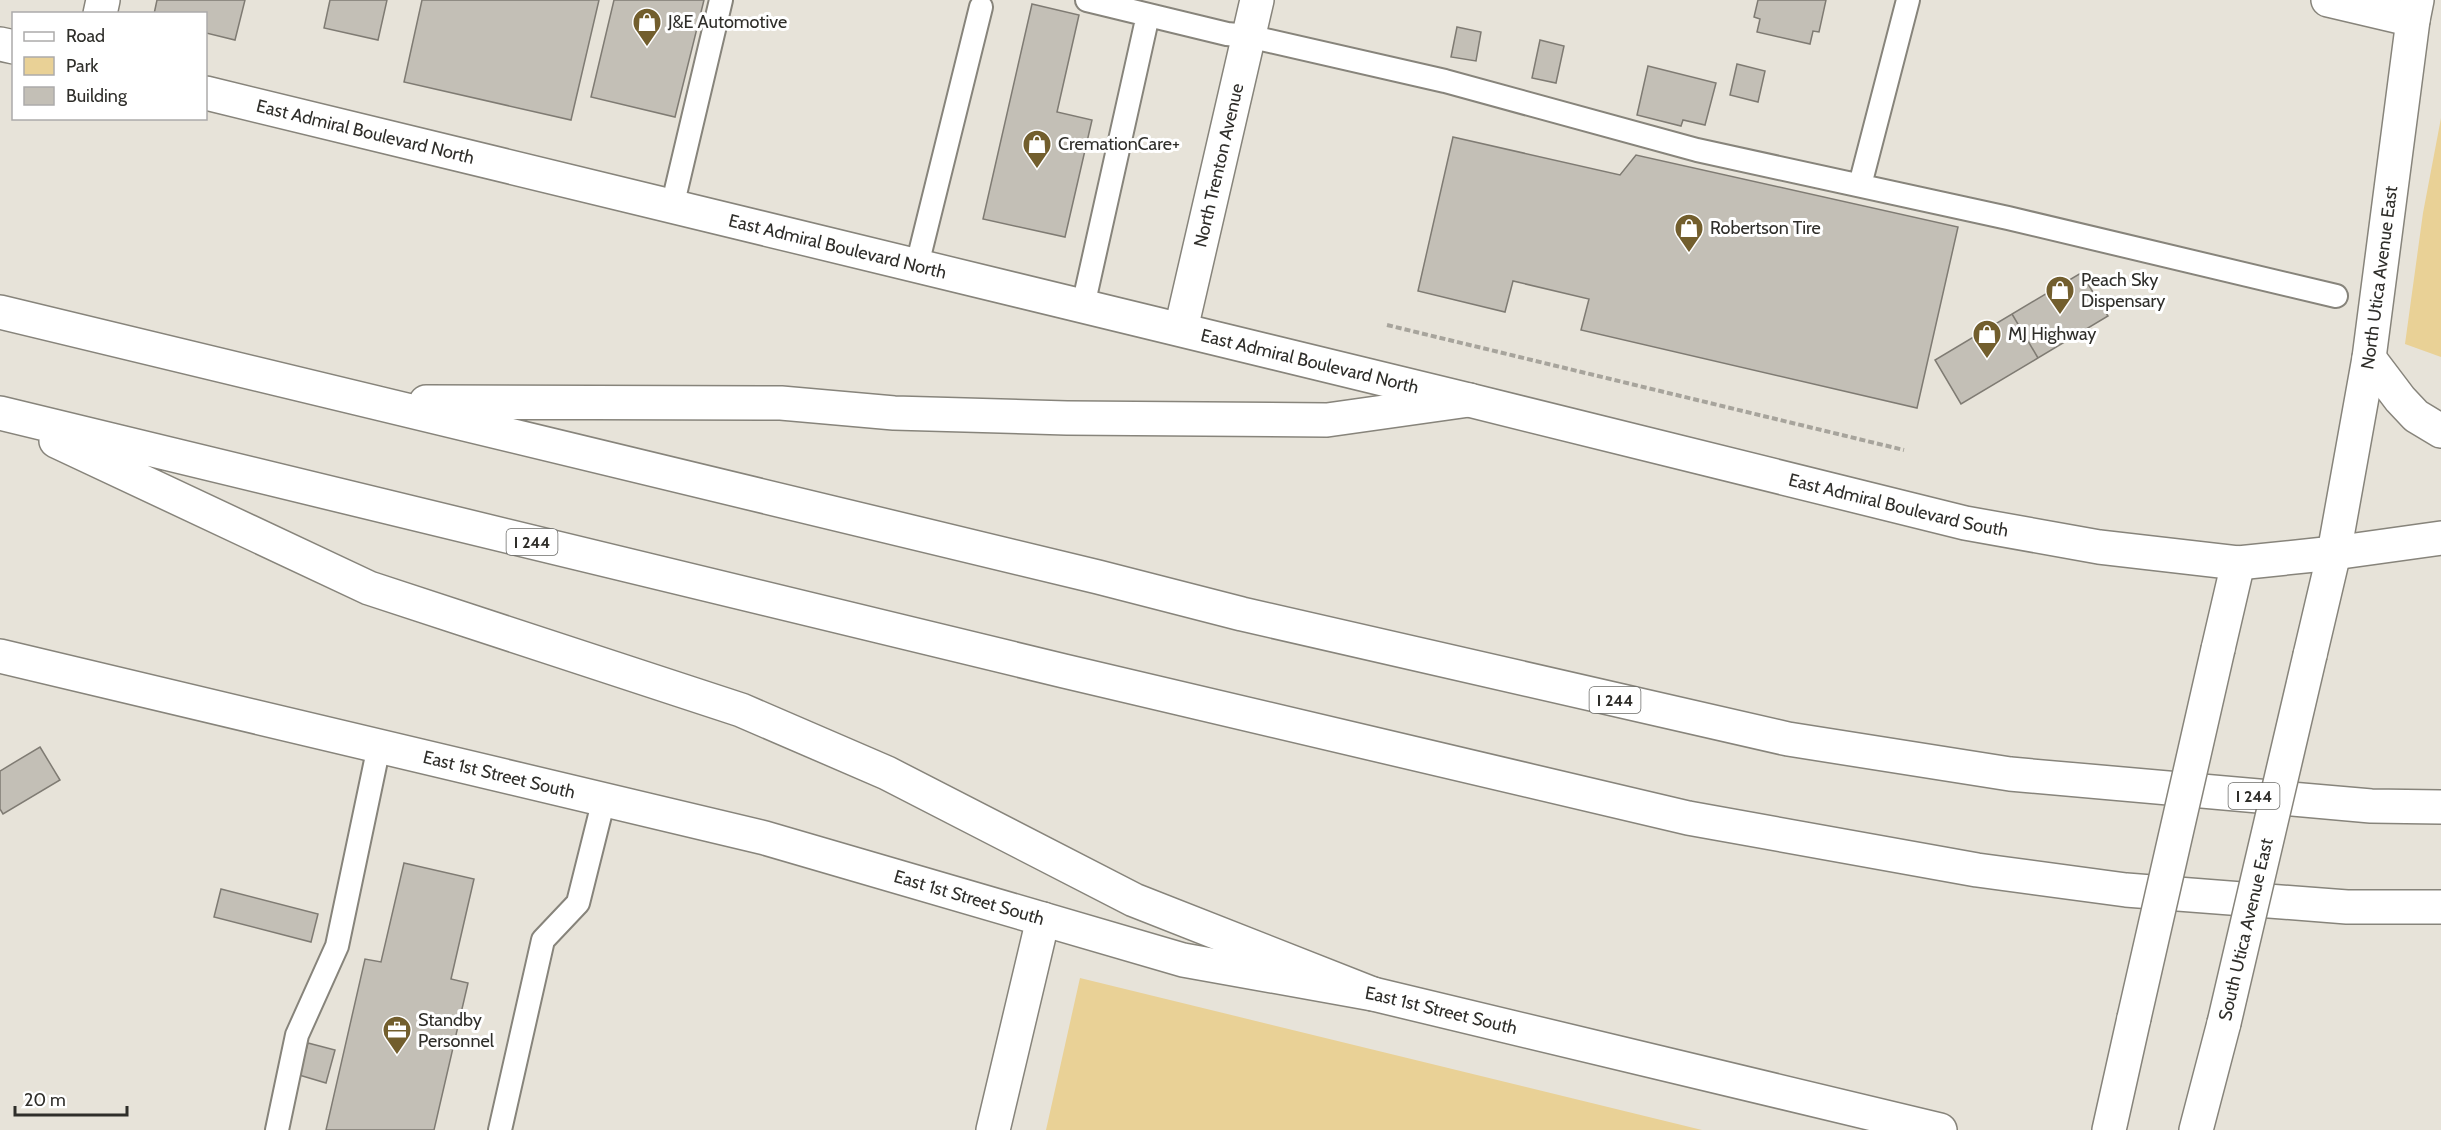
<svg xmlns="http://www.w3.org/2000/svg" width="2441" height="1130" viewBox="0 0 2441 1130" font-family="Cabin,sans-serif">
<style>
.green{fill:#e9d196}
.building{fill:#c3bfb6;stroke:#7f7b73;stroke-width:1.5}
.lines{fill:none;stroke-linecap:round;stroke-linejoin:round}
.lane-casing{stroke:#87847b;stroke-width:26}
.street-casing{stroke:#87847b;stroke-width:36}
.secondary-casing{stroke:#87847b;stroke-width:36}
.highway-casing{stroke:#87847b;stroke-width:36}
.path{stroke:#a7a49c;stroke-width:4;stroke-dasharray:6 3;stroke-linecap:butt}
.lane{stroke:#fff;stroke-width:22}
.street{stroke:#fff;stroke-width:33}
.secondary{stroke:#fff;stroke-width:33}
.highway{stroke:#fff;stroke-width:33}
.secondary-bridge-casing{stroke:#87847b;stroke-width:36;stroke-linecap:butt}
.secondary-bridge{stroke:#fff;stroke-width:33}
.labels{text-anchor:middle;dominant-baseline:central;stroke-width:6;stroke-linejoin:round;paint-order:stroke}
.shield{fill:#fff;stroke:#6d6d6a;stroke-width:1.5}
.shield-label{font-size:16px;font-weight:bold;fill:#2f2e2a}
.poi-label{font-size:18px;fill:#2f2e2a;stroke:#fff;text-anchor:start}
.street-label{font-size:18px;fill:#2f2e2a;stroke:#fff}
</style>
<rect width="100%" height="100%" fill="#e7e3d9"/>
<path class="green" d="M2441,118V357L2405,344L2423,213Z
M1080,978L1702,1130H1046Z"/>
<path class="building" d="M157,0H245L235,40L206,33V14H154Z
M330,0H387L378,40L324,28Z
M422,0H599L571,120L404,82Z
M614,0H704L675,117L591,97Z
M1758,0H1826L1819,32L1813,31L1810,44L1757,32L1760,19L1754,17Z
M1032,4L1079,15L1057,112L1092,120L1065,237L983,219Z
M1457,27L1481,32L1476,61L1451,57Z
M1540,40L1564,46L1556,83L1532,78Z
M1737,64L1765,71L1758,102L1730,95Z
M1648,66L1716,83L1705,125L1683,120L1681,126L1637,115Z
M1453,137L1620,175L1636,155L1958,227L1917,408L1581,330L1589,299L1513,281L1505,312L1418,291Z
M2081,273L2108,316L2038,358L2012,314Z
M2012,314L2038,358L1961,404L1935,360Z
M40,747L60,780L3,814L0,809V771Z
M404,863L474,879L451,979L468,983L434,1130H326L365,959L381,962Z
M221,889L318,914L311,942L214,917Z
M308,1043L335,1050L326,1083L299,1075Z"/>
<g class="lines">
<g class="lane-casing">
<path id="lane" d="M1087,0L1227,34L1248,36L1445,81L1697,150L2008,218L2336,296
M1860,185L1908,0
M672,207L721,0
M917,265L981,7
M1083,306L1148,15
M277,1130L297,1035L337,946L379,746
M500,1130L543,940L578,903L604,799"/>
</g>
<g class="street-casing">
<g id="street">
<path d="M2328,0L2413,20"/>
<path d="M100,14L103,0"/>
<path id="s1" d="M1181,329L1257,0"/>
<path d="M993,1130L1043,919"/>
</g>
</g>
<g class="secondary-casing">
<g id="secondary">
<path d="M0,44L14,47"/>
<path id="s2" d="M206,93L1469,400L1965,523L2099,547L2238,563L2334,553L2441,538"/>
<path d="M2369,358L2400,399L2416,416L2441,431"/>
<path d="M2218,649L2238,563"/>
<path id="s3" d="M2310,655L2334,553L2369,358L2413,20L2417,0"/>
<path id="s4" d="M0,656L765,838L1183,960L1373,994L1940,1130"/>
<path d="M2109,1130L2134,1018"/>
<path d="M2196,1130L2224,1023"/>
</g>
</g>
<g class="highway-casing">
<path id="highway" d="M0,312L1098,577L1242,614L1788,739L2010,774L2371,806L2441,807
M426,402L781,403L894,413L1067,418L1327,420L1469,400
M0,413L1064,671L1688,818L1977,870L2126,890L2347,907H2441
M56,441L369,588L741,710L887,773L1134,900L1373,994"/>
</g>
<path class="path" d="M1387,325L1904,450"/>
<use href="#lane" class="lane"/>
<use href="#street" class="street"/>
<use href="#secondary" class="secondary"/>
<use href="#highway" class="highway"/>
<g class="secondary-bridge-casing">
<g id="secondary-bridge">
<path d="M2134,1018L2218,649"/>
<path id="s5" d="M2224,1023L2310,655"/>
</g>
</g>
<use href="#secondary-bridge" class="secondary-bridge"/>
</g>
<defs>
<g id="shop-pin" transform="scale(1.5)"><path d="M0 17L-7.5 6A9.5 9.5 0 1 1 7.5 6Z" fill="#725e2d" stroke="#fff"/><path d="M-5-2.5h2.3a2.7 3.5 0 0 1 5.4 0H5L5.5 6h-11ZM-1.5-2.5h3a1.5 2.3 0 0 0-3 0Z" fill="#fff"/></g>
<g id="office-pin" transform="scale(1.5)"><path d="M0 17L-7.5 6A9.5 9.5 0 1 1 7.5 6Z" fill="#725e2d" stroke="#fff"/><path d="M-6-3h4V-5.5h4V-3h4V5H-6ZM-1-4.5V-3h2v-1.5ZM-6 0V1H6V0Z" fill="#fff"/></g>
</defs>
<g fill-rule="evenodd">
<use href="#shop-pin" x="647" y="22"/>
<use href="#shop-pin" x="1037" y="144"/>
<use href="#shop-pin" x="1689" y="228"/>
<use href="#shop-pin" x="2060" y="290"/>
<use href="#shop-pin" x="1987" y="334"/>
<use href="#office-pin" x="397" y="1030"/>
</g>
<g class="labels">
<g class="shield">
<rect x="506.5" y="529" width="51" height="26" rx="4.5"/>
<rect x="1589.5" y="687" width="51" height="26" rx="4.5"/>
<rect x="2228.5" y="783" width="51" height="26" rx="4.5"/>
</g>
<g class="shield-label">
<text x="532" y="542">I 244</text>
<text x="1615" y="700">I 244</text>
<text x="2254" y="796">I 244</text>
</g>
<g class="poi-label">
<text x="668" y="22">J&amp;E Automotive</text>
<text x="1058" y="144">CremationCare+</text>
<text x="1710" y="228">Robertson Tire</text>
<text x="2081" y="280">Peach Sky<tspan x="2081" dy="21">Dispensary</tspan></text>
<text x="2008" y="334">MJ Highway</text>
<text x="418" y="1020">Standby<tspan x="418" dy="21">Personnel</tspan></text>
</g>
<g class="street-label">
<text stroke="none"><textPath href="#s2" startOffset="164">East Admiral Boulevard North</textPath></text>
<text stroke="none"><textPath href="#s1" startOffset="168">North Trenton Avenue</textPath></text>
<text stroke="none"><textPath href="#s2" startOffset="650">East Admiral Boulevard North</textPath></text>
<text stroke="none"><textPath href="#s3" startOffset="384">North Utica Avenue East</textPath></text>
<text stroke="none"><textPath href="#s2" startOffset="1136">East Admiral Boulevard North</textPath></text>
<text stroke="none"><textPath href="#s2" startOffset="1742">East Admiral Boulevard South</textPath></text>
<text stroke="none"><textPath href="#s4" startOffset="513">East 1st Street South</textPath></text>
<text stroke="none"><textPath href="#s4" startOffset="999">East 1st Street South</textPath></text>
<text stroke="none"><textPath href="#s5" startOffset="96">South Utica Avenue East</textPath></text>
<text stroke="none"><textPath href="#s4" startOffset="1485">East 1st Street South</textPath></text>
</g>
</g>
<rect x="12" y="12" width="195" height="108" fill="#ffffff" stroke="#acabaa" stroke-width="1.5"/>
<rect x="24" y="32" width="30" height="9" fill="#ffffff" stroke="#acabaa" stroke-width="1.5"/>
<text x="66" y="42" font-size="18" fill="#2f2e2a">Road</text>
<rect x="24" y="57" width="30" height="18" fill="#e9d196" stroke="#acabaa" stroke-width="1.5"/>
<text x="66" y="72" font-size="18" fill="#2f2e2a">Park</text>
<rect x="24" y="87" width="30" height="18" fill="#c3bfb6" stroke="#acabaa" stroke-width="1.5"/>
<text x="66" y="102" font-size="18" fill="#2f2e2a">Building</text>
<path d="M15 1106v9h112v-9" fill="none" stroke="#2f2e2a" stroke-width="3"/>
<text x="24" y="1106" font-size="18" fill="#2f2e2a" stroke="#ffffff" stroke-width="4.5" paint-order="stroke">20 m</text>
</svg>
